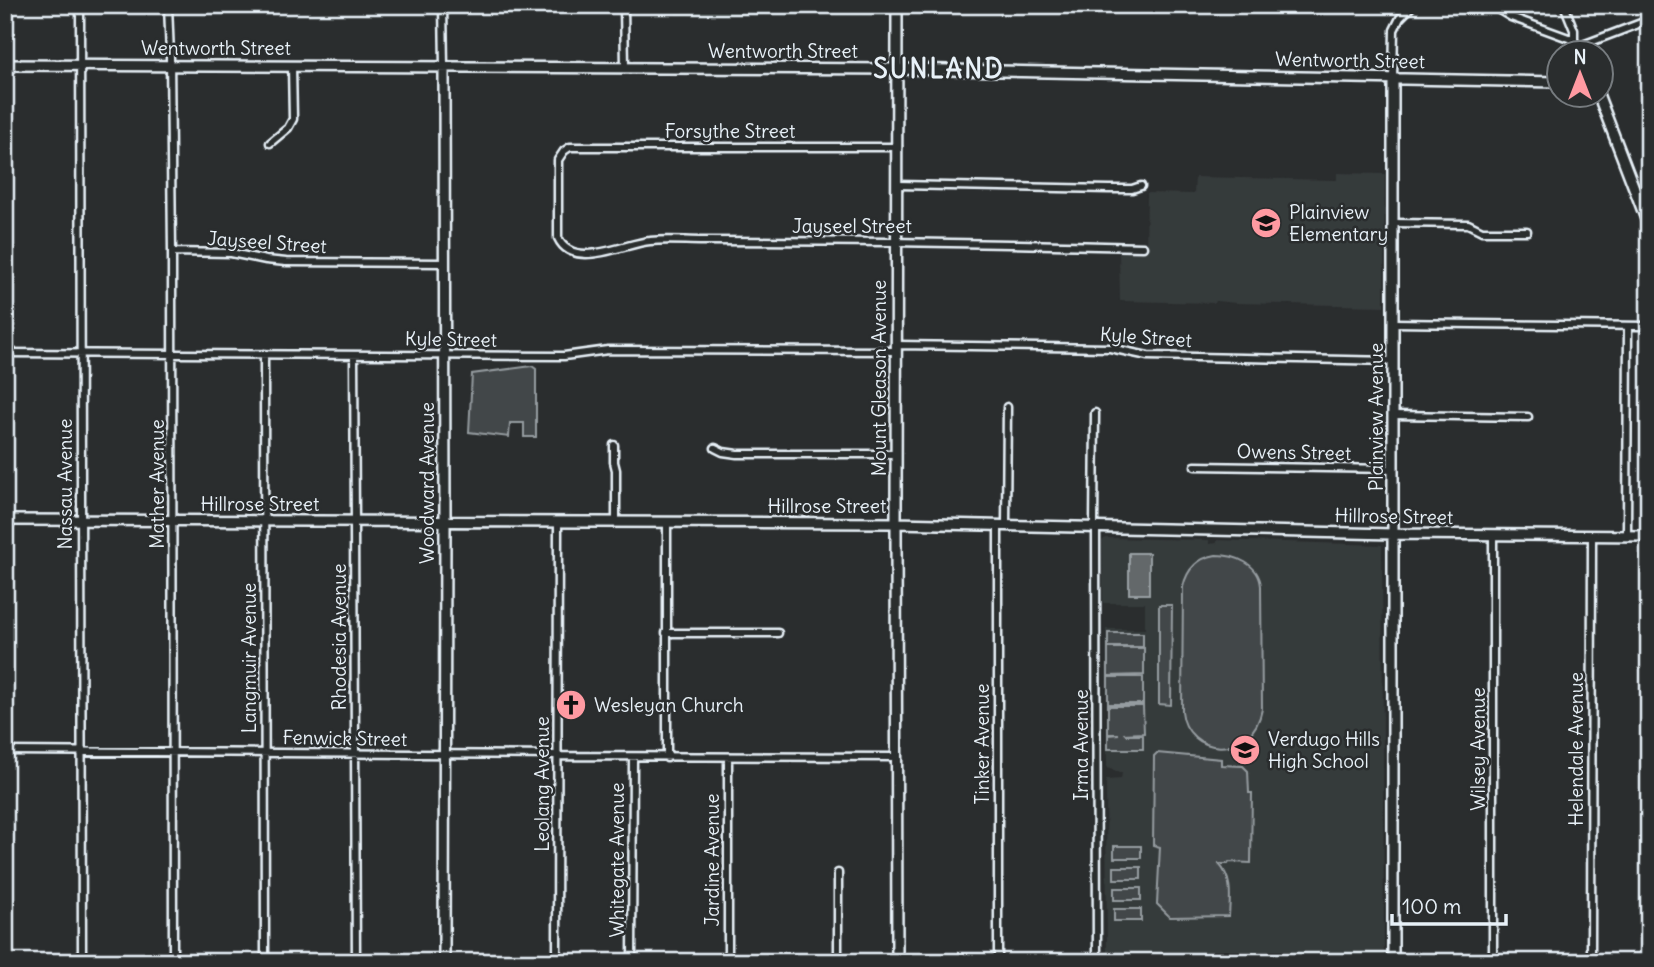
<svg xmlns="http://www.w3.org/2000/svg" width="1654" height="967" viewBox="0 0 1654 967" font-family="Delius,sans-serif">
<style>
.built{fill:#363a3b}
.green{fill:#424648;stroke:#959ca0;stroke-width:2}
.water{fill:#63686b;stroke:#989fa3;stroke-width:2}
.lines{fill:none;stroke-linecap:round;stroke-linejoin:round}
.street-casing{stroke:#e8f1f8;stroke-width:11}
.secondary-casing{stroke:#e8f1f8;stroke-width:14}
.street{stroke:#2a2d2e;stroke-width:6}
.secondary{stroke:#2a2d2e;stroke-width:9}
.labels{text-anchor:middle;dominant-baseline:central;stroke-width:5;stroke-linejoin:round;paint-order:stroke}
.street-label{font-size:19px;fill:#e8f1f8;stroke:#2a2d2e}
.poi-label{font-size:19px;fill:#e8f1f8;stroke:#2a2d2e;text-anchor:start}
.district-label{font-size:26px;font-weight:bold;letter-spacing:2px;fill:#e8f1f8;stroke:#2a2d2e}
</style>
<rect width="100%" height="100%" fill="#2a2d2e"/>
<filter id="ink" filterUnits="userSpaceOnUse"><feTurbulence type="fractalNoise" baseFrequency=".0143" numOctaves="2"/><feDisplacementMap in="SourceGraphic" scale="14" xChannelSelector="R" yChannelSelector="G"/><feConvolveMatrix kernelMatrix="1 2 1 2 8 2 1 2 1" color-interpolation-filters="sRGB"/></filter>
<g filter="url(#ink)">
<path class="built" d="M676,5H885V16L676,15Z
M1337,173L1385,174L1384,306L1236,303L1216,301L1215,303L1120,301L1119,252H1146L1147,193L1194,194L1195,177L1337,180Z
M1107,538L1209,540V544L1217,543V540L1382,545L1384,962H1107L1106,780L1121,779L1122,773L1107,768L1106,629H1145V603H1103L1102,541L1104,539Z"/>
<path class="green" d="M532,366L536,369V437H524V423H510L509,437L469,432L472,374Z
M1216,555C1236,555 1259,564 1261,586L1262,709C1252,762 1186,756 1182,711L1183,587C1187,569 1197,558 1216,555Z
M1159,605H1172L1171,705L1159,704Z
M1108,633H1143V647H1108Z
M1108,648H1144V675L1108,676Z
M1108,677H1143V704H1108Z
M1108,706H1143L1144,733L1125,734L1126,735H1143V749H1108V735L1119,734H1108Z
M1157,753L1221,759V765L1243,766L1248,771L1249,793H1252L1251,863L1229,862L1228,864H1219C1233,879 1230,897 1229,916L1170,917L1157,904L1160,847L1153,845L1154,756Z
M1114,846H1141V858H1114Z
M1114,867H1141V879H1114Z
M1114,888H1141V900H1114Z
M1114,909H1141V921H1114Z"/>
<path class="water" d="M1129,553H1149V594H1129Z"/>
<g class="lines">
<g class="street-casing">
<path id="street" d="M80,5L82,962
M168,5L170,56L172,252L173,962
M443,5L444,67
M624,5L625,68
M1491,5L1511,17L1574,40
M1564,5L1574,30V40L1582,52
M1580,46L1649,20
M1393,78L1394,30L1400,18L1413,5
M270,143L288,128L293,119L292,66
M898,147H570L564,151L558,160V238C573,271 625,243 650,241C667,239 686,241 703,241C850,241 997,243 1143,247
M898,185L1109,189H1132L1141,186
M1393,223L1468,224L1482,231H1527
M172,252L231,253L266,260L286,262L445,263
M1393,323L1649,326
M897,345L1110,348L1148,356L1393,361
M5,353L564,356L608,350L897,351
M264,354L265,962
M354,355L355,522
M1393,415L1528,417
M614,445V462L616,470V522
M715,448L723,452L737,454H896
M1195,466L1393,469
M354,522L356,962
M667,522V758
M998,525V962
M1006,525L1007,407
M1094,527L1095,413
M1096,527L1097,962
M1493,535V962
M1627,536L1628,326
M666,633H778
M5,751L558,755
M558,756L896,757
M838,873V962
M557,962L558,522
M632,962L633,757
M728,962V758
M1591,962L1592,536"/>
</g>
<g class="secondary-casing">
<path id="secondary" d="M5,65L898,69L1560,82
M1598,94L1649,227
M5,520L896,523L1393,534L1649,536
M444,962L445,522L444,67
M897,962L896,523L897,5
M1393,962V78"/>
</g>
<use href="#street" class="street"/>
<use href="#secondary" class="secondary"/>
</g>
</g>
<defs>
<g id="school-disc" transform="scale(1.575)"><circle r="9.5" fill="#ff9aa2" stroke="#2a2d2e"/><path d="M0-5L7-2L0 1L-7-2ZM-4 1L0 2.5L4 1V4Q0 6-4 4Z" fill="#111"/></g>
<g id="church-disc" transform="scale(1.575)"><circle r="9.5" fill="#ff9aa2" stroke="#2a2d2e"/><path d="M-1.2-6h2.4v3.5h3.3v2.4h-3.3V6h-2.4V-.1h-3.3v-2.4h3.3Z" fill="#111"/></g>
</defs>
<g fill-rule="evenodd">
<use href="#school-disc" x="1266" y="223"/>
<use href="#church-disc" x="571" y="705"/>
<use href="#school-disc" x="1245" y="750"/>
</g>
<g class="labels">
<g class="street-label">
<text x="216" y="48">Wentworth Street</text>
<text x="783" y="51">Wentworth Street</text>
<text transform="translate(1350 60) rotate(1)">Wentworth Street</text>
<text x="730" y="131">Forsythe Street</text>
<text x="852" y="226">Jayseel Street</text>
<text transform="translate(267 242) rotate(4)">Jayseel Street</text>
<text transform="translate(1146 337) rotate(4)">Kyle Street</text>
<text transform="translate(451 339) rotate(1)">Kyle Street</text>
<text transform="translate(879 378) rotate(-90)">Mount Gleason Avenue</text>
<text transform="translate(1376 417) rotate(-90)">Plainview Avenue</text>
<text transform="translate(1294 452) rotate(1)">Owens Street</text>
<text transform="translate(427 483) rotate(-90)">Woodward Avenue</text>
<text transform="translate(65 484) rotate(-90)">Nassau Avenue</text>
<text transform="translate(157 484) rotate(-90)">Mather Avenue</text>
<text x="260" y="504">Hillrose Street</text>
<text x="827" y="506">Hillrose Street</text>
<text transform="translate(1394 516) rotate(1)">Hillrose Street</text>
<text transform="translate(339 637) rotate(-90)">Rhodesia Avenue</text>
<text transform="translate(249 658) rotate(-90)">Langmuir Avenue</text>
<text transform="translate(345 738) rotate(1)">Fenwick Street</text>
<text transform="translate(982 744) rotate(-90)">Tinker Avenue</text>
<text transform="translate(1081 745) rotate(-90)">Irma Avenue</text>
<text transform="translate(1478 749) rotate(-90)">Wilsey Avenue</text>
<text transform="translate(1576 749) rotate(-90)">Helendale Avenue</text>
<text transform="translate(542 784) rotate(-90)">Leolang Avenue</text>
<text transform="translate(617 860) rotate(-90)">Whitegate Avenue</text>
<text transform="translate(712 860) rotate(-90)">Jardine Avenue</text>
</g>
<g class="poi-label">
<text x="1289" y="212">Plainview<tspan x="1289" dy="22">Elementary</tspan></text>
<text x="594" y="705">Wesleyan Church</text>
<text x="1268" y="739">Verdugo Hills<tspan x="1268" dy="22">High School</tspan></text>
</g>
<g class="district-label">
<text x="939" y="68">SUNLAND</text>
</g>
</g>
<rect width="1654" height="967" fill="none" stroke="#2a2d2e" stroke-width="28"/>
<rect x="14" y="14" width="1626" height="939" fill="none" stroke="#e8f1f8" stroke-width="2.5" filter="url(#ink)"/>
<g transform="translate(1580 74)"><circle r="33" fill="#2a2d2e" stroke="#767b7f" stroke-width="2"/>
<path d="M0-5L12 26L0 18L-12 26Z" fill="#ff9aa2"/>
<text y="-10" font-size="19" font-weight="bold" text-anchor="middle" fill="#e8f1f8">N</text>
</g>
<path d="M1392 914v10h114v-10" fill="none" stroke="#e8f1f8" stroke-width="3.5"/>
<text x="1402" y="914" font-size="21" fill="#e8f1f8" stroke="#2a2d2e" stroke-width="5" paint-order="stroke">100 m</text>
</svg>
